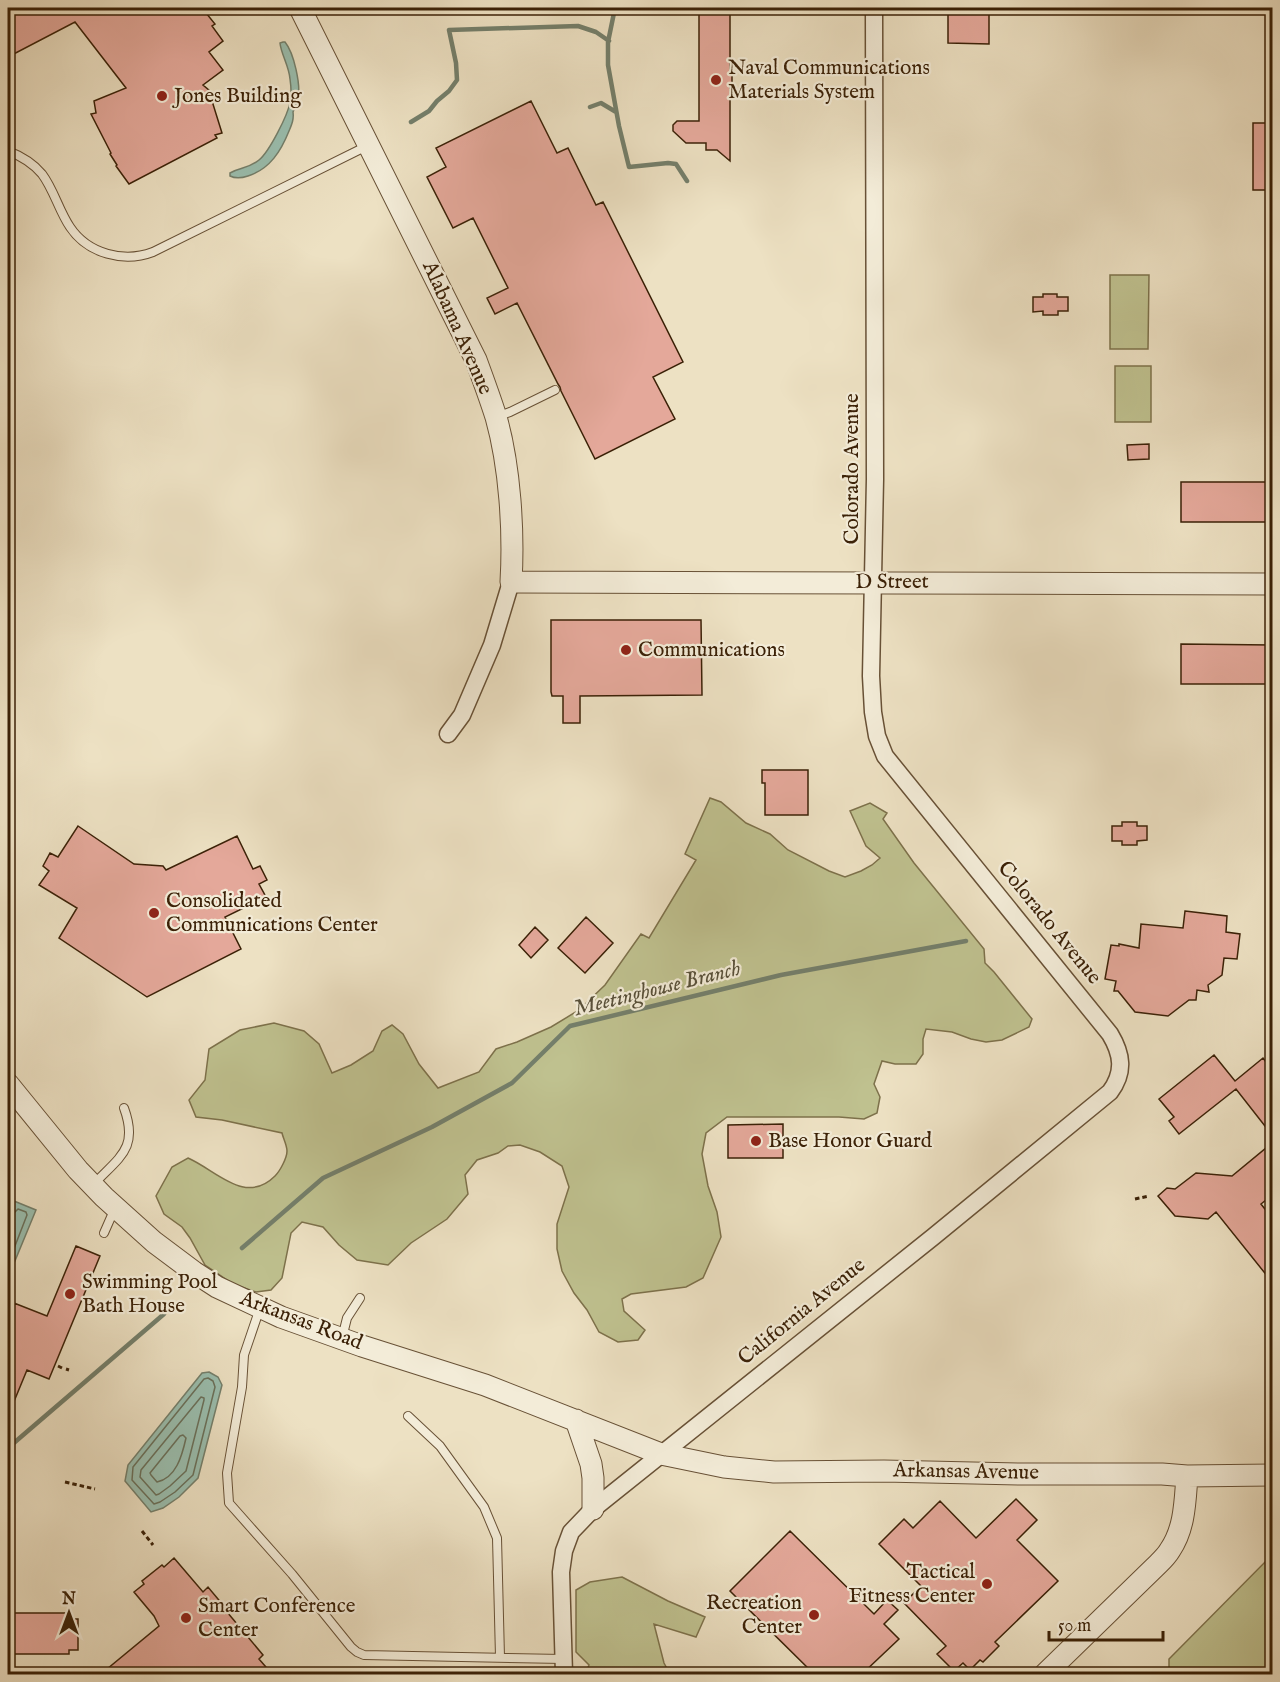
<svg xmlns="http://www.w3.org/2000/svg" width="1280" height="1682" viewBox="0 0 1280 1682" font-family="'IM FELL English',serif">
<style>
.green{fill:#bfc18f;stroke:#7d714b;stroke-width:1.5}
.water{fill:#9abeae;stroke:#747f6b;stroke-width:1.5}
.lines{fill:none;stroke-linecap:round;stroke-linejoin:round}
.shore{stroke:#6a705a;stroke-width:1.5}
.stream{stroke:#747f6b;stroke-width:4.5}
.building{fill:#e4a89a;stroke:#3b2107;stroke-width:1.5}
.service-casing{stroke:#685136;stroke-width:10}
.minor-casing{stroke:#685136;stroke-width:19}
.tertiary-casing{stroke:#685136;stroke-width:23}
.path{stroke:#3b2107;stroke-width:3;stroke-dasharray:4.5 3;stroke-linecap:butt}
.service{stroke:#f3ecd8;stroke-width:8}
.minor{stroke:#f3ecd8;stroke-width:16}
.tertiary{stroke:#f3ecd8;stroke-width:21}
.poi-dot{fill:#8f2418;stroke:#f3ecd8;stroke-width:2}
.labels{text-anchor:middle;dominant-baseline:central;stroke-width:4.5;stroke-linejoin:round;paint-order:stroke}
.poi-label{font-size:21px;fill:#3b2107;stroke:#f3ecd8;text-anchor:start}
.street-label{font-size:21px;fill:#3b2107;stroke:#f3ecd8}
.water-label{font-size:22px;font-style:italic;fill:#585039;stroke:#f3ecd8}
</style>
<rect width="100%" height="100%" fill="#ede1c3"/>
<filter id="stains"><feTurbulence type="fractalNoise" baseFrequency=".00333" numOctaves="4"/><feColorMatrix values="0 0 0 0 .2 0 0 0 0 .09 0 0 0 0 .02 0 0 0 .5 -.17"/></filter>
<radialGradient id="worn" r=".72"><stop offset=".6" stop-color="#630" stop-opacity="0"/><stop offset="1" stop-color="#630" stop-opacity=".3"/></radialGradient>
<path class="green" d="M1110,275H1149L1148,349H1110Z
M1115,366H1151V422H1115Z
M710,798L721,802L746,823L770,834L788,850L829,871L845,877L861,871L872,865L880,858L866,846L850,811L870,803L887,813L883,819L914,863L984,949L985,963L994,972L1032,1019L1029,1027L1002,1040L986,1042L971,1039L952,1032L926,1029L923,1039V1054L916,1064H895L882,1061L874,1084L880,1097L877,1113L864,1119L839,1117H727L706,1133L702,1154L708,1186L717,1212L721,1237L703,1278L686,1287L631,1294L622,1299L624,1311L645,1330L638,1340L618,1342L599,1332L587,1310L574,1293L562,1271L557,1249V1224L569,1187L562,1166L540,1152L520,1145L508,1146L498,1153L477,1160L465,1175L468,1194L447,1219L411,1243L388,1265L357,1260L339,1245L323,1227L302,1222L291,1233L282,1278L271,1290L256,1292L233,1284L205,1265L190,1238L182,1227L164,1214L156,1196L172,1167L188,1158C216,1170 245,1206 275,1176C280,1171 287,1158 287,1151C287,1145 283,1138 282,1133L222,1120L196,1117L189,1100L205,1080L209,1049L240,1030L274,1023L304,1031L319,1044L332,1073L351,1065L373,1051L382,1031L392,1025L403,1034L419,1064L438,1088L479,1072L496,1049L517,1042L551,1027L579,1010L605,985L641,934L649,938L696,860L685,854Z
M1272,1555V1674H1171L1169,1673V1659Z
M622,1577L668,1601L705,1617L696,1637L654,1624L664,1663L670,1674H585L589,1665L576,1652V1590L590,1582Z"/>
<path class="water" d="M283,42H285C294,53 301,85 298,99C297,104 295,107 293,112C294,119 292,124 289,131C281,151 270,169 248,176C242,178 236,179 230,176V173C240,167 248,169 259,160C269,152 288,115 290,102C292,95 291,86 290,79C289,66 281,54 280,43Z
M14,1201L36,1210L12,1268L8,1273V1215Z
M209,1372L218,1377L222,1385L198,1478L179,1497L163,1508L151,1512L125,1481L128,1465L202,1373Z"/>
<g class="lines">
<path class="shore" d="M8,1215L13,1214L18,1209L26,1212L27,1215L8,1264
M208,1378L213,1381L215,1387L193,1475L175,1492L160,1502L154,1504L132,1480L133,1467L204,1379Z
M201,1397L204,1398V1400L186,1471L170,1486L159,1494L156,1495L140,1477L141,1470Z
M183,1435L186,1438C182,1456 176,1478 157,1482L151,1475L150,1473L180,1436Z"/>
<path class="stream" d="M615,8L608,42V65L619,126L629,167L668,163L676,164L687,181
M590,107L601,103L616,112
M411,122L429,111L437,101L449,91L457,80L456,63L449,30L578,26L596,32L609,41
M242,1248L323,1178L432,1127L512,1083L570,1026L781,975L966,941
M8,1448L164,1314"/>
</g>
<path class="building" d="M8,8H202L215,24L212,26L223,41L209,52L223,70L203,85L216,96L212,101L222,133L215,135L217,138L129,184L116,166L117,165L110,154L111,153L91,114L96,113L94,101L126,88L75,22L8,57Z
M699,8H730V70H732V85H730V161L717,150H706V143H686L673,131V125L677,121H699Z
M948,8H989V44L948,43Z
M531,101L557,153L568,148L596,205L603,202L683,362L653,377L675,419L595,459L561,391L560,387L558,384L517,303L495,314L487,298L508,288L473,218L453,228L427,177L446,167L436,148Z
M1253,123H1272V190H1253Z
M1043,294H1057V297H1068V311H1058V315H1043V311L1033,312V297H1043Z
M1149,444V459L1128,460L1127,445Z
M1181,482H1272V522H1181Z
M551,620H701L702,695L580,696V723H563V696H552L551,692Z
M1181,644L1272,645V684H1181Z
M762,770H808V815H765V783H762Z
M1122,822H1137V826H1147V840L1137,841V845H1122V841H1112V826H1122Z
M78,826L134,864L163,866L166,870L237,836L253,869L260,866L267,880L259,884L266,897L225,917L241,949L147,997L59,938L77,908L39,885L49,871L43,866L50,853L58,857Z
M1185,911L1227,916L1226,932L1240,934L1237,959L1224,958L1222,975L1208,985L1209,992L1197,990L1196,1000H1189L1168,1016L1135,1012L1118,991H1114L1116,981L1105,979L1111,945L1119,946V944L1139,948L1141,924L1183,928Z
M586,917L613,943L585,973L558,948Z
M535,927L548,940L531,958L519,945Z
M1214,1055L1235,1081L1263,1058L1272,1070V1135L1236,1089L1179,1134L1169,1121L1174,1117L1159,1099Z
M783,1124V1158H728V1125Z
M1272,1143V1195L1261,1204L1272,1218V1282L1216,1212L1208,1219L1175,1216L1158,1196L1167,1188L1175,1189L1196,1173L1232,1176Z
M76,1246L100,1256L49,1379L27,1370L8,1416V1319L14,1303L47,1316Z
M1016,1499L1037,1520L1017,1540L1058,1581L995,1642L999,1646L983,1662L980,1660L970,1670L963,1663L954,1671L937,1654L946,1646L904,1603L921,1586L879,1544L904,1519L913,1528L940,1501L976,1538Z
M790,1531L874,1614L887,1600L898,1610L884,1624L899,1639L862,1674H814L730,1591Z
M174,1558L203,1592L208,1587L223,1605L222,1606L263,1655L259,1659L272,1674H101L159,1626L154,1616L134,1592L144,1584L142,1581L162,1565L164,1567Z
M8,1613H70V1619H78V1650H69V1654H8Z"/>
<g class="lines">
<g class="service-casing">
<path id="service" d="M8,151C21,156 32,162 42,174C54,190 59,211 70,227C88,254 124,263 153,252L369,145
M496,417L510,412L555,390
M93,1185C119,1157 139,1149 124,1108
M104,1233L115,1208
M260,1308L244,1355L242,1387L227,1473L229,1503L292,1574L351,1647L357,1652L364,1655L563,1659
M342,1338L347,1318L360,1298
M408,1416L440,1446L484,1507L497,1538L500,1657"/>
</g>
<g class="minor-casing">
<path id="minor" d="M448,734L462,715L492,645L511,582
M564,1674L561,1572L564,1551L571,1532L593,1509L933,1237L1110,1092C1125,1072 1122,1054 1110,1034L885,756L877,736L873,712L871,676L875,479L874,8"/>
</g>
<g class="tertiary-casing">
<path id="tertiary" d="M300,8L476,360C483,379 490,398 496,417C510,467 514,531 511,582L1272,584
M8,1084L78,1170L104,1197L154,1242L194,1272L217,1287L281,1317L362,1346L485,1385L661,1454L724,1467L774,1472L884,1471L1021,1474H1162L1187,1476L1272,1475
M576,1420L591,1464L593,1478V1509
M1045,1674L1154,1568C1160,1562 1166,1557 1170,1550C1185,1528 1185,1501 1187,1476"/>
</g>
<path class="path" d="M1135,1199L1149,1196
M58,1366L62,1368
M66,1369L69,1370
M65,1482L95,1489
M142,1531L153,1545"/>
<use href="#service" class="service"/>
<use href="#minor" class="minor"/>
<use href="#tertiary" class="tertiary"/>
</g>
<g class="poi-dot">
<circle cx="716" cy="80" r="6"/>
<circle cx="162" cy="96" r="6"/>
<circle cx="626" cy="650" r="6"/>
<circle cx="154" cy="913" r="6"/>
<circle cx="756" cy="1141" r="6"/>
<circle cx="70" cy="1294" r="6"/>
<circle cx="987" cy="1584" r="6"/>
<circle cx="814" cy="1615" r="6"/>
<circle cx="186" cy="1618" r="6"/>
</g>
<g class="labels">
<g class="poi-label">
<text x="728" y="68">Naval Communications<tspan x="728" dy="24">Materials System</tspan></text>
<text x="174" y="96">Jones Building</text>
<text x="638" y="650">Communications</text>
<text x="166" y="901">Consolidated<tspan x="166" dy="24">Communications Center</tspan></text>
<text x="768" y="1141">Base Honor Guard</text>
<text x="82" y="1282">Swimming Pool<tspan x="82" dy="24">Bath House</tspan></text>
<text x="975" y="1572" text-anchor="end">Tactical<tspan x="975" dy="24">Fitness Center</tspan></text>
<text x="802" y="1603" text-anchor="end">Recreation<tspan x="802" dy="24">Center</tspan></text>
<text x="198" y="1606">Smart Conference<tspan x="198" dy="24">Center</tspan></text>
</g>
<g class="street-label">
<text transform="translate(457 328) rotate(66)">Alabama Avenue</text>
<text transform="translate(852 469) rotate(-90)">Colorado Avenue</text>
<text x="892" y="582">D Street</text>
<text transform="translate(1049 923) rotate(51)">Colorado Avenue</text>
<text transform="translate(802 1312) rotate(-39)">California Avenue</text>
<text transform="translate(301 1321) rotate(21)">Arkansas Road</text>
<text transform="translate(966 1472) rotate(1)">Arkansas Avenue</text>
</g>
<g class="water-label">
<text transform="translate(657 989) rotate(-14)">Meetinghouse Branch</text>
</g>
</g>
<rect width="1280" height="1682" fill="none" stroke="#ede1c3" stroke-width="30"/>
<rect x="9" y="9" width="1262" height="1664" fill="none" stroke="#3b2107" stroke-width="3"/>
<rect x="15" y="15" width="1250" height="1652" fill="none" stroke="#3b2107" stroke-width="1.5"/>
<g transform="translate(69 1613)" stroke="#f3ecd8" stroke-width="4.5" paint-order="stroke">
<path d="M0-4.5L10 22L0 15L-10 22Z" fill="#3b2107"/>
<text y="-9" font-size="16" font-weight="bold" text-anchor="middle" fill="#3b2107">N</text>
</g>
<path d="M1049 1631v9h114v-9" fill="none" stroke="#3b2107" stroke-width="3"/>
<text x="1058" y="1631" font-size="18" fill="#3b2107" stroke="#f3ecd8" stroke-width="4.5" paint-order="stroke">50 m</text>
<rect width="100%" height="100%" filter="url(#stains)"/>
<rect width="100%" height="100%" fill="url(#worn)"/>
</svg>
